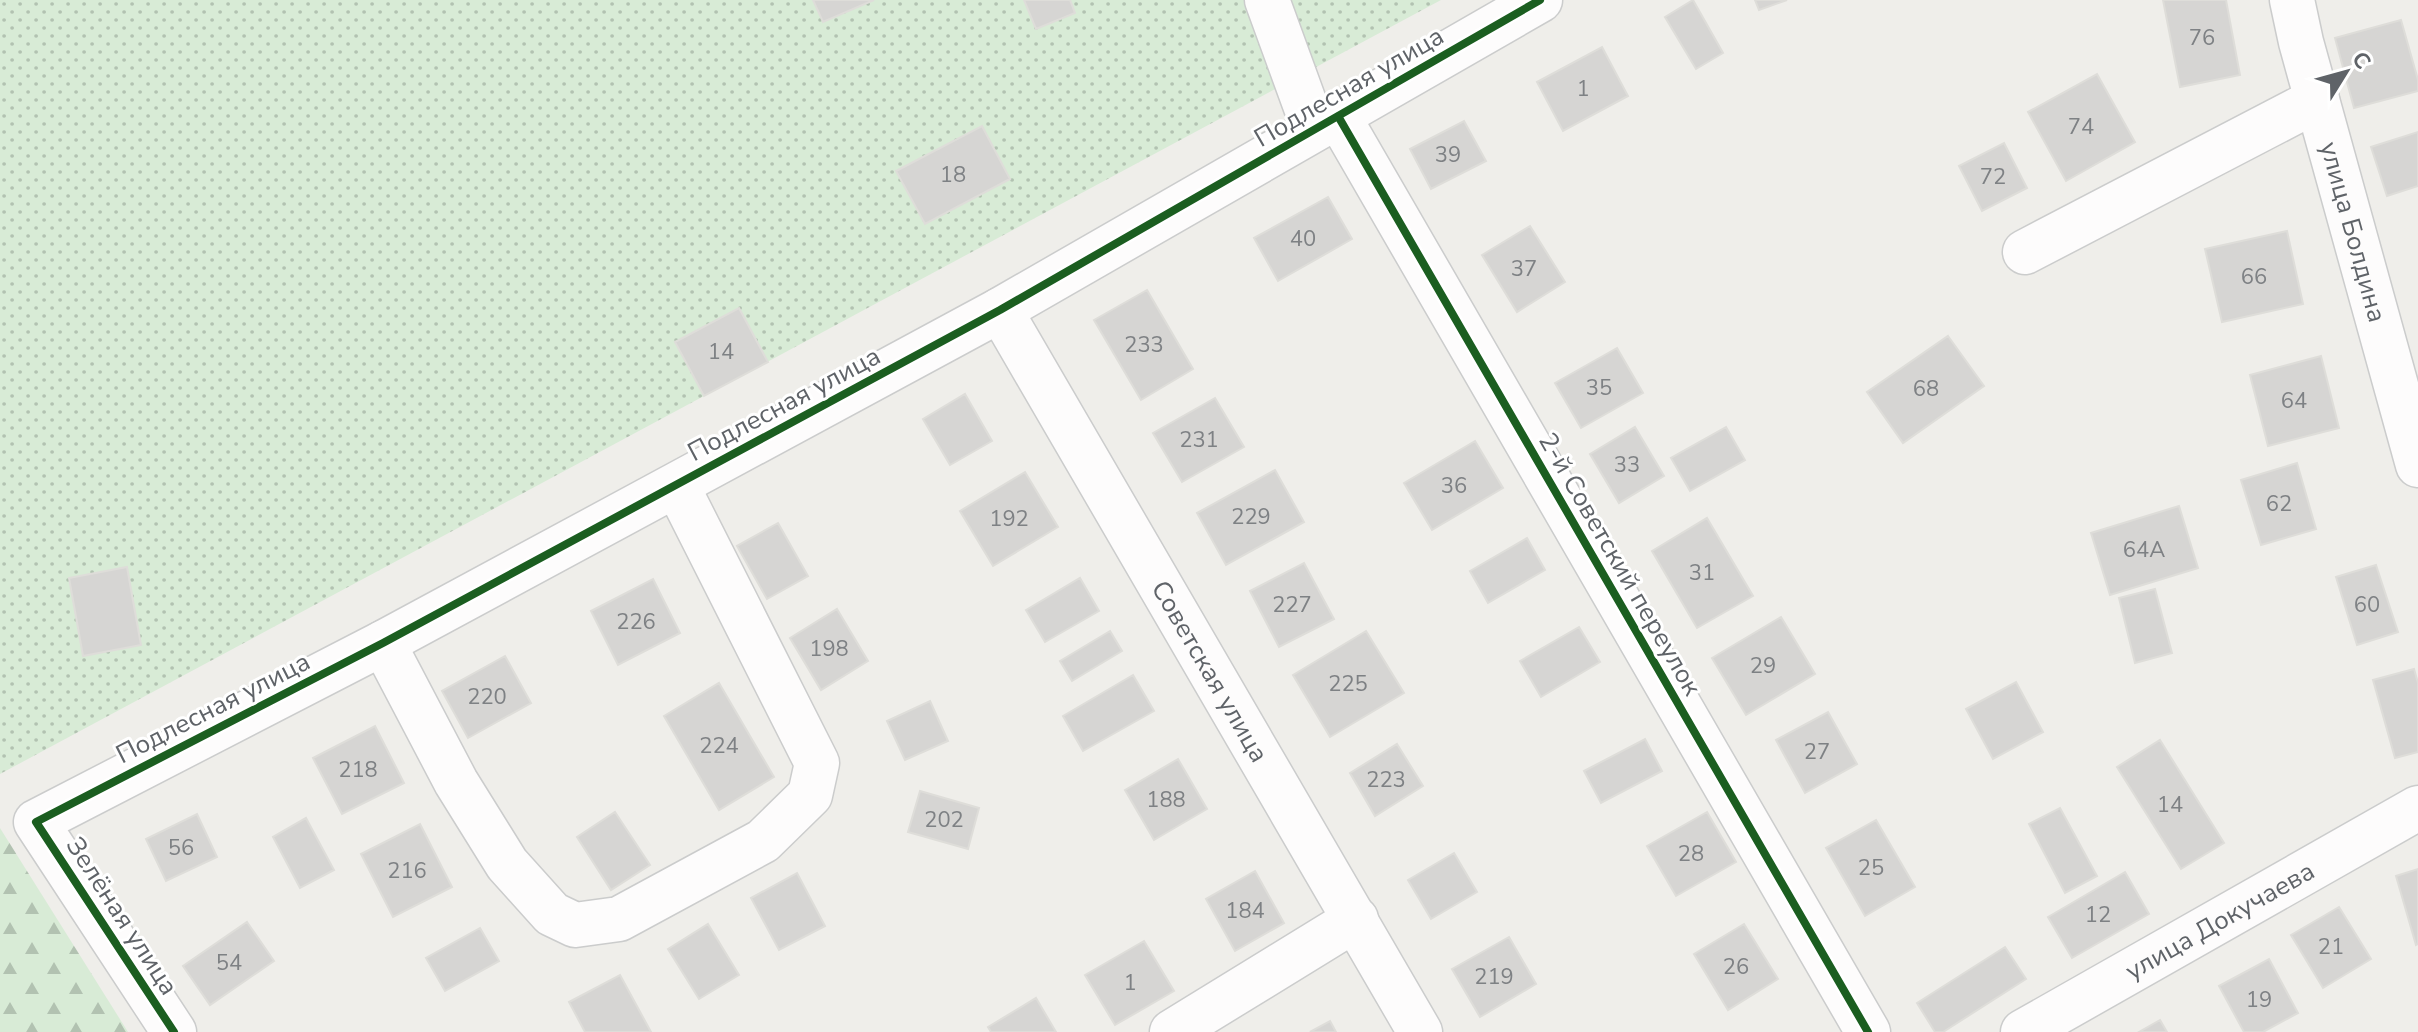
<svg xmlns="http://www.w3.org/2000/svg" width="2418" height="1032" viewBox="0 0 2418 1032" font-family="'Nunito Sans',sans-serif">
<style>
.grass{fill:url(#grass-dots)}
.forest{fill:url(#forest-firs)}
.building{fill:#d6d5d3;stroke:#deddd9;stroke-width:2}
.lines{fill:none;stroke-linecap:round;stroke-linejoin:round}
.minor-casing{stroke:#cbcccc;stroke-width:47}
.minor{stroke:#fdfcfc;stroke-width:44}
.cycleway-casing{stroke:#fff;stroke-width:13}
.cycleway{stroke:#1b5e20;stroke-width:8}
.labels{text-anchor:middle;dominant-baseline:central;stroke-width:6;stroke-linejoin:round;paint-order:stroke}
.number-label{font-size:22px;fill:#7e8184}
.street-label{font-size:26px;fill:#5f6368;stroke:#fff}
</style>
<defs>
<pattern id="grass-dots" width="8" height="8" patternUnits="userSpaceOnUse" patternTransform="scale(2)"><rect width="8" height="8" fill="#d8ebd6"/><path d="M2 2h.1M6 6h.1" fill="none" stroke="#b2c2b1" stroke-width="1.8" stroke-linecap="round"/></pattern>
<pattern id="forest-firs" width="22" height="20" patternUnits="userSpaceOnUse" patternTransform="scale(2)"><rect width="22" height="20" fill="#d8ebd6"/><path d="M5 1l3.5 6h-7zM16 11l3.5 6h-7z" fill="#b2c2b1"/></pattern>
</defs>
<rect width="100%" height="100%" fill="#efeeea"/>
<path class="grass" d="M0,0H1441L0,774Z"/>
<path class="forest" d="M0,828L128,1032H0Z"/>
<path class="building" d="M813,0H874L823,22Z
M1024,0H1070L1075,13L1036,29Z
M1693,0L1723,53L1696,69L1665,17Z
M1755,0H1787L1759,10Z
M2163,0H2226L2240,75L2180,87Z
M2401,20L2418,80V91L2354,108L2335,38Z
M1602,47L1628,96L1563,131L1537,82Z
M2097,74L2135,142L2066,181L2028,112Z
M1464,121L1486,161L1431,189L1410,149Z
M982,126L1010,179L925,224L896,171Z
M2418,132V186L2387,196L2371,147Z
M2004,143L2027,188L1982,211L1959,166Z
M1328,197L1352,239L1278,281L1254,238Z
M1530,226L1565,282L1517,312L1482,255Z
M2287,231L2303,304L2222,322L2205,249Z
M1147,290L1193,369L1141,400L1094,320Z
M739,308L768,362L704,396L675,342Z
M1948,336L1984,386L1903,443L1867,392Z
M1617,348L1643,393L1581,428L1555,383Z
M2321,356L2339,428L2268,446L2250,375Z
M965,394L992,441L950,465L923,419Z
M1215,398L1244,447L1182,482L1153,433Z
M1635,427L1664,476L1619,503L1590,454Z
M1726,427L1745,460L1690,491L1671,458Z
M1475,441L1503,488L1432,530L1404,483Z
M2297,463L2316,529L2261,545L2241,480Z
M1275,470L1304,522L1226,565L1197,513Z
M1025,472L1058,527L993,566L960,511Z
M2179,506L2198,568L2110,595L2091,533Z
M1707,518L1753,596L1697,628L1652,551Z
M778,523L808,576L767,599L737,546Z
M1527,538L1545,570L1488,603L1470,571Z
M1304,563L1334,619L1279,647L1250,591Z
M2376,565L2398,632L2357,645L2336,577Z
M127,567L141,645L83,656L69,578Z
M1080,578L1099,611L1045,642L1026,610Z
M653,579L680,633L618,665L591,611Z
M2155,589L2172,653L2135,663L2119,598Z
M837,609L868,661L821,690L790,638Z
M1781,617L1815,674L1746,715L1712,658Z
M1579,627L1600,662L1541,697L1520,661Z
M1110,631L1122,651L1072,681L1060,661Z
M1366,631L1404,693L1330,737L1293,675Z
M505,656L531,703L468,738L442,691Z
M2414,669L2418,683V752L2395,758L2373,680Z
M1133,675L1154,711L1083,751L1063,716Z
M2016,682L2043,732L1993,759L1966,709Z
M719,683L774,777L719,810L664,716Z
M930,701L948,741L905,760L887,721Z
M1828,712L1857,764L1805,793L1776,740Z
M375,726L404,783L342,814L313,758Z
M1645,739L1662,771L1601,803L1584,771Z
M2160,740L2224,843L2181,869L2117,767Z
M1397,744L1423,786L1375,816L1350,773Z
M1178,759L1207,809L1154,840L1125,790Z
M920,791L979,808L968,849L908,832Z
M2060,808L2097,876L2065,893L2029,824Z
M615,812L650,865L611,890L577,837Z
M1707,812L1736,862L1676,896L1647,846Z
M197,814L217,857L166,881L146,839Z
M306,818L334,870L300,888L273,837Z
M1876,820L1915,887L1865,916L1826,848Z
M420,824L452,887L393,917L361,854Z
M1454,853L1477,892L1431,919L1408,880Z
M2418,869V944L2416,945L2396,876Z
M1255,871L1284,923L1235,951L1206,899Z
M2125,872L2149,914L2072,958L2048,917Z
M797,873L825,926L779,950L751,898Z
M2339,907L2371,959L2323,988L2291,935Z
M247,922L274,961L210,1005L183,966Z
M708,924L739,975L699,999L668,949Z
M1744,924L1778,979L1728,1010L1694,954Z
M480,928L499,961L445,991L426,958Z
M1509,937L1536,984L1480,1017L1452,969Z
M1144,941L1174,991L1115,1025L1085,975Z
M2005,947L2026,979L1943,1032H1935L1917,1003Z
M2269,959L2298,1013L2263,1032H2244L2219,986Z
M620,975L651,1032H585L569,1002Z
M1036,998L1056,1032H991L988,1027Z
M2160,1020L2167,1032H2139Z
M1330,1021L1336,1032H1310Z"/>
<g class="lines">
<g class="minor-casing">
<g id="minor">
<path d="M1267,0L1314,129"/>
<path id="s1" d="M2292,0L2301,42L2418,465"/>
<path d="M1338,116L1868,1032"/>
<path d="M2025,252L2317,100"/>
<path id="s2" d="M1000,310L1420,1032"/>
<path d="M383,643L456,782L507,864L552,914L575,925L619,919L763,841L810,795L817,763L677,486"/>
<path d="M174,1032L36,822L383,643L1000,310L1540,0"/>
<path d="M1172,1032L1356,919"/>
<path id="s3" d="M2023,1032L2418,808"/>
</g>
</g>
<use href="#minor" class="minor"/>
<g class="cycleway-casing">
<path id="cycleway" d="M1338,116L1868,1032
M174,1032L36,822L383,643L1000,310L1540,0"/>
</g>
<use href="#cycleway" class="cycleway"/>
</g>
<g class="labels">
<g class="number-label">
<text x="2202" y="38">76</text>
<text x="1583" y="89">1</text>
<text x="2081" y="127">74</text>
<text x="1448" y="155">39</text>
<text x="953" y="175">18</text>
<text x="1993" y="177">72</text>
<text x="1303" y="239">40</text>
<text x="1524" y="269">37</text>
<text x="2254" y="277">66</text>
<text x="1144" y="345">233</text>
<text x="721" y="352">14</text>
<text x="1599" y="388">35</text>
<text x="1926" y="389">68</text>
<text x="2294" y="401">64</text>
<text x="1199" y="440">231</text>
<text x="1627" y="465">33</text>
<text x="1454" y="486">36</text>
<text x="2279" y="504">62</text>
<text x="1251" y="517">229</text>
<text x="1009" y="519">192</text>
<text x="2144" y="550">64А</text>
<text x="1702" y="573">31</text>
<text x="1292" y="605">227</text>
<text x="2367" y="605">60</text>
<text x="636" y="622">226</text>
<text x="829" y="649">198</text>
<text x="1763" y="666">29</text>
<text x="1348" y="684">225</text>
<text x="487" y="697">220</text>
<text x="719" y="746">224</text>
<text x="1817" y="752">27</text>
<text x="358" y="770">218</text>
<text x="1386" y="780">223</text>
<text x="1166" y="800">188</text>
<text x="2170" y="805">14</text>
<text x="944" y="820">202</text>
<text x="181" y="848">56</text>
<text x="1691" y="854">28</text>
<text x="1871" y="868">25</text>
<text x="407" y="871">216</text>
<text x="1245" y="911">184</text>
<text x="2098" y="915">12</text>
<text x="2331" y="947">21</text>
<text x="229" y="963">54</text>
<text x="1736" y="967">26</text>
<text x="1494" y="977">219</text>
<text x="1130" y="983">1</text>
<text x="2259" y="1000">19</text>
</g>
<g class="street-label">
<text transform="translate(1349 87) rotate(-30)">Подлесная улица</text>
<text stroke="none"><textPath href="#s1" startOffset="240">улица Болдина</textPath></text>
<text transform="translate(784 404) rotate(-28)">Подлесная улица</text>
<text transform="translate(1620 564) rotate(60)">2-й Советский переулок</text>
<text stroke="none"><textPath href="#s2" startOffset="418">Советская улица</textPath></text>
<text transform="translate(213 708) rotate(-27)">Подлесная улица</text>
<text transform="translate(122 916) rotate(57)">Зелёная улица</text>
<text stroke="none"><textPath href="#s3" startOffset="226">улица Докучаева</textPath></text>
</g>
</g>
<g transform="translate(2346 72) rotate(53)" stroke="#ffffff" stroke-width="6" paint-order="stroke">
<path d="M0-6L14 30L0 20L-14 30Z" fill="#5f6368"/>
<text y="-12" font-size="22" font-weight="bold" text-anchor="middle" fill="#5f6368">С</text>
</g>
</svg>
